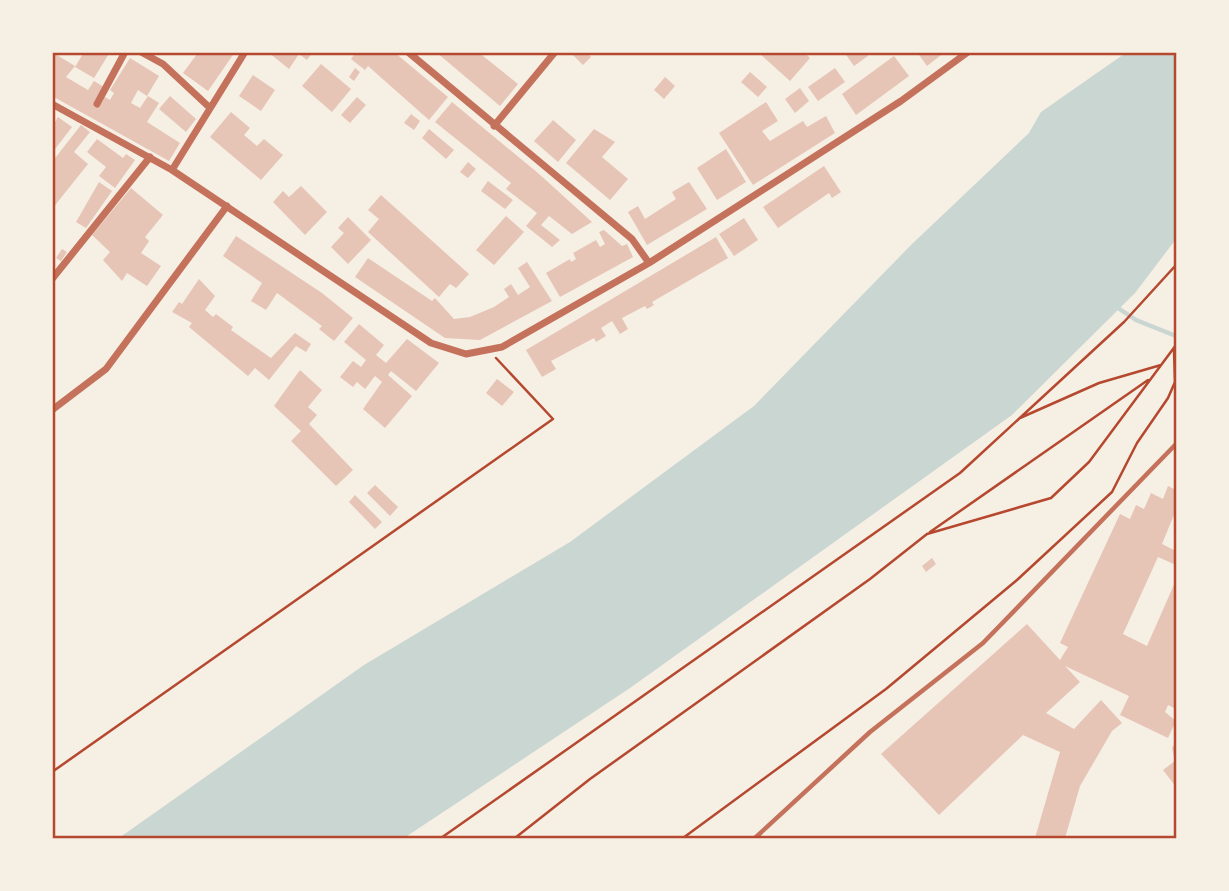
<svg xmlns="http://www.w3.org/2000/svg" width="1229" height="891" viewBox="0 0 1229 891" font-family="'Source Sans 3',sans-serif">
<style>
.water{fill:#c9d6d2}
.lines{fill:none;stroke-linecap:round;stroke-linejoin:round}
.stream{stroke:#c9d6d2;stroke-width:4.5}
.building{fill:#e6c5b7}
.path{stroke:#b5482f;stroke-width:2.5}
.service{stroke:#c5725c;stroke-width:4.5}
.minor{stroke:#c5725c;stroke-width:7}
.neatline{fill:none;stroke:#b5482f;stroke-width:2.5}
</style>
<rect width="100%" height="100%" fill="#f6efe4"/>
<path class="water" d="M1127,52L1176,53V239L1135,293L1012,415L630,688L404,838H119L364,665L570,542L754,406L911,245L1029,133L1041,112Z"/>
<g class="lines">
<path class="stream" d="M1115,306L1136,320L1176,336"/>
</g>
<path class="building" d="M52,52L75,66L66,77L88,90L94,81L104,87L96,103L100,106L105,97L110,100L114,93L110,90L130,58L159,76L147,96L138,90L131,103L140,108L148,96L159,103L147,122L180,143L169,161L52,96Z
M84,52H110L94,78L75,67Z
M194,52H235L208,91L183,73L197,54Z
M268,52H313L307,60L299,54L289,69Z
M356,52H394L448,97L429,120L368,66L365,70L351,59Z
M436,52H478L518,84L500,106Z
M570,52H587L591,57L583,65Z
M758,52H804L810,58L790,81Z
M844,52H866L868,56L854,66Z
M917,52H945L927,66Z
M894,56L909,76L856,115L842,94Z
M321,64L351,89L332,112L302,86Z
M355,68L360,72L354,81L349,77Z
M835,68L845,82L818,101L808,87Z
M750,72L767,87L758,97L741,82Z
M253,75L275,90L261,111L239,96Z
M665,77L675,86L664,99L654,90Z
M800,88L809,101L795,113L785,99Z
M170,96L196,119L186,132L159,109Z
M357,97L366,105L350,123L341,115Z
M452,102L538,173L592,222L572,234L549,216L541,225L560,240L552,247L526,226L537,213L506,189L511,183L435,122Z
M766,102L778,121L762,131L770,141L803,121L807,127L826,116L835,133L753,185L719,133Z
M231,112L250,128L244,135L257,146L264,139L283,155L261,180L210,137Z
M411,114L420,121L414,130L404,123Z
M58,117L72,127L52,153V120L55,122Z
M553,120L576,140L558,162L534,141Z
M81,125L90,132L74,152L88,164L52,209V162Z
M429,129L454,150L446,159L422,138Z
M594,129L615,142L602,157L628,179L610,200L566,163Z
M97,139L123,158L126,154L135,160L115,188L99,176L106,167L87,152Z
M726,149L746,182L717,200L697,168Z
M468,162L476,169L468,178L460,172Z
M824,166L841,192L832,198L829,193L778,228L763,207Z
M488,181L513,200L505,209L481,191Z
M99,182L112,191L86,228L76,222Z
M689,182L707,209L647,245L628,212L638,206L645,219L676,199L672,192Z
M301,186L327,212L305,235L273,202L283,191L289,197Z
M131,188L163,215L145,237L149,241L141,253L161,266L147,286L127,273L122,281L103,260L110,252L92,235Z
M381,195L469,274L456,288L450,284L439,297L368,232L379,219L368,210Z
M506,216L524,232L494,265L476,250Z
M348,217L371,240L348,264L331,247L344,233L338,228Z
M744,218L758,240L734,256L719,234Z
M604,230L622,246L627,244L633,257L560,297L546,273L570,259L571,262L576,259L573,253L596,240L600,247L605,244L599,232Z
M236,236L322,293L353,318L334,341L319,329L322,326L277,293L266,310L251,301L262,283L223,256Z
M716,237L728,258L652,302L654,305L647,309L645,306L622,318L628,329L620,334L612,321L601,328L606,336L596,342L594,338L551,361L556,369L542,377L526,350Z
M62,249L67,252L61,261L56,258Z
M368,258L432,301L435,298L454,319L470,317L494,307L509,297L504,289L511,284L518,295L530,287L518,268L527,262L552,301L480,340L445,338L355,277Z
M199,279L215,296L205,310L213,317L216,314L233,327L231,330L271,358L295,333L311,344L306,352L296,346L269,380L255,368L248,376L189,327L192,323L172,312L179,302L182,304Z
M359,324L384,345L376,355L386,363L407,339L439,363L416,391L391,371L388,375L412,396L385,428L363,409L382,382L375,376L365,389L357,382L353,387L340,377L353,361L361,367L366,360L344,342Z
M300,370L322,390L308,407L317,415L309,424L353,470L336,486L291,441L301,431L274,406Z
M497,379L514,392L502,406L486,393Z
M375,485L398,507L390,516L367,493Z
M1168,486L1176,490V510L1162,544L1176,551V565L1158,557L1123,634L1147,646L1176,580V709L1168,705L1165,712L1176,721L1168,738L1120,715L1129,696L1065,666L1080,682L1046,713L1074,729L1101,700L1122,723L1112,731L1080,786L1065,838H1035L1060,752L1023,735L939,815L881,754L1027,624L1060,660L1068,647L1060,643L1120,514L1130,519L1136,505L1144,509L1151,493L1163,499Z
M355,495L382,522L375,529L349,502Z
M932,558L936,564L926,572L922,566Z
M1176,741V787L1163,770L1175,761L1172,748Z"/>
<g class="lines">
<path class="path" d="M1020,418L1099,383L1161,365
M930,532L1148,380
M52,772L553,419L496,358
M441,838L960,473L1124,322L1176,265
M515,838L590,779L870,579L927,534L1051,498L1089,462L1176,345
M683,838L886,689L1017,580L1112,492L1137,443L1168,398L1175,382L1174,351"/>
<path class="service" d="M755,838L870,732L983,643L1176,444"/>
<path class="minor" d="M141,52L163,64L209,107
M408,52L632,239L649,263
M52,104L172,170L431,343L466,354L502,347L649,263L901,101L968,52
M97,104L125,52
M494,126L555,52
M172,170L245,52
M52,279L150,157
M52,410L106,369L227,206"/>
</g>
<rect width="1229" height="891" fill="none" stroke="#f6efe4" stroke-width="108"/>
<rect x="54" y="54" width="1121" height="783" class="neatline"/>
</svg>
